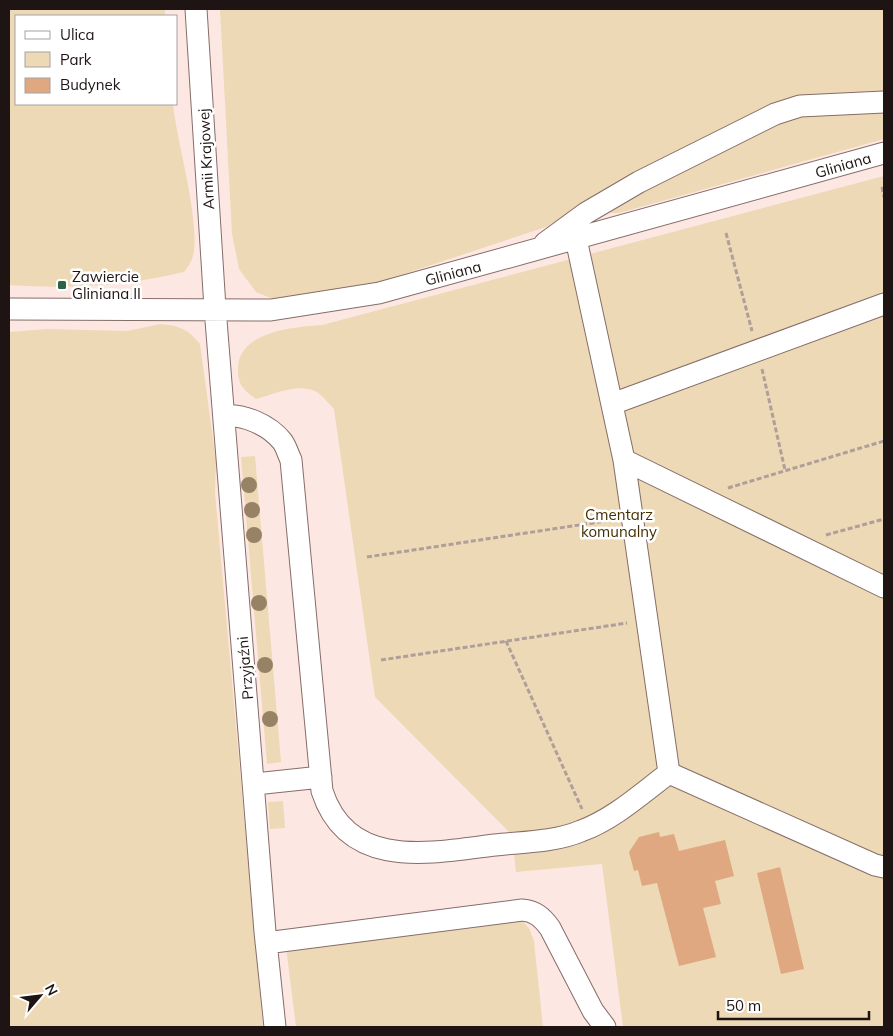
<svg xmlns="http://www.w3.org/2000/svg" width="893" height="1036" viewBox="0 0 893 1036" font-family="Mulish,sans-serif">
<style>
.green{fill:#edd9b5}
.building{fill:#dfa880}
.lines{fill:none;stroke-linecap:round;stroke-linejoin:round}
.minor-casing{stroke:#856d68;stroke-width:23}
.path{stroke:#b09e9a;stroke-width:3;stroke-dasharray:5 2.5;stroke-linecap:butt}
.minor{stroke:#fff;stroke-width:21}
.tree{fill:#978266}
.poi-dot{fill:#2d6248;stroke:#fff;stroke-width:2}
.labels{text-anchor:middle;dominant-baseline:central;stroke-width:5;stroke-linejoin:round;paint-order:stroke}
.street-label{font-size:15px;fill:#1e1413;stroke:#fff}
.poi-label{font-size:15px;fill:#1e1413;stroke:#fff;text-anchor:start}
.park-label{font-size:15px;fill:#442f00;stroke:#fff}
</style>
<rect width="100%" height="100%" fill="#fde7e2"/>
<path class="green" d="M9,9H165V16H16V104H173C176,139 203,230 192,259C190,264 187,268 184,272C127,286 68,289 9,285Z
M220,9H884V95L800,100L606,192L546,227L374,284L273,299L256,292L239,269L232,234Z
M884,108V139L619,213H611L609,208L781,117Z
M884,176V1027H623L602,864L516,872L512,835L375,697L334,409C329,404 323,396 317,392C299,382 274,394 256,399C243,390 237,384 238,367C240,331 295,327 322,325Z
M161,324C179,326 188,329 200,344L216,461L215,493L263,1027H9V332L47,329L127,331Z
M255,456L281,762L267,764L241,457Z
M283,801L285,828L270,829L268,802Z
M520,919L529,928L534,941L543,1027H296L286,947Z"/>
<path class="building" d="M659,832L660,837L674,834L679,851L725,840L734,876L715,881L721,904L703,908L716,957L679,966L657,883L642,886L638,870L634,871L629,852L639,837Z
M780,867L804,969L781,974L757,873Z"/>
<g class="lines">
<g class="minor-casing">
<path id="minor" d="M196,9L215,308L265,932L275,1027
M545,243L586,213L639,182L775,114L800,106L884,102
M9,309L271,310L379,293L884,153
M612,404L884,304
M224,416C244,414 269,425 282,441C286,446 288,454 291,460L322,791C348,871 431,853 495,845C523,842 555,842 581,831C614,819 642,793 669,773L624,460L576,239
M624,460L884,587
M669,773L875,865L884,867
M255,784L321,777
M266,943L522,910C535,911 542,917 550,928L593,1011L605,1027"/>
</g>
<path class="path" d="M882,187L884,197
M726,233L752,331
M762,369L785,470
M728,488L884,441
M826,535L884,519
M367,557L612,520
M506,641L582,809
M381,660L627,623"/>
<use href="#minor" class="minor"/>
</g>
<g class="tree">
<circle cx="249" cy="485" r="8"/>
<circle cx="252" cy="510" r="8"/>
<circle cx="254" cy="535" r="8"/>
<circle cx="259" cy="603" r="8"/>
<circle cx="265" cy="665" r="8"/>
<circle cx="270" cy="719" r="8"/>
</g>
<rect class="poi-dot" x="57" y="280" width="10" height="10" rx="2.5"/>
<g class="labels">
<g class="street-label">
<text transform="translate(206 159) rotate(-93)">Armii Krajowej</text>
<text transform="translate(843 165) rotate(-16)">Gliniana</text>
<text transform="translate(453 273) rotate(-15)">Gliniana</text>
<text transform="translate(245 668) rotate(-95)">Przyjaźni</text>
</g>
<g class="poi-label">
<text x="72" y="276">Zawiercie<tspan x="72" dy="17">Gliniana II</tspan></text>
</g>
<g class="park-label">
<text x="619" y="514">Cmentarz<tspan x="619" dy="17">komunalny</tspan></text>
</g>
</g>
<rect width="893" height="1036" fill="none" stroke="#1e1413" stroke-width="20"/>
<rect x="15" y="15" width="162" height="90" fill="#ffffff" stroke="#a5a1a1"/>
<rect x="25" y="31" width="25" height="8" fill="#ffffff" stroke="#a5a1a1"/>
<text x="60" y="40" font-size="15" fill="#1e1413">Ulica</text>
<rect x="25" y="52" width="25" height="15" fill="#edd9b5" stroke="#a5a1a1"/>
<text x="60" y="65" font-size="15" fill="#1e1413">Park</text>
<rect x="25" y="78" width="25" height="15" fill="#dfa880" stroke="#a5a1a1"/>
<text x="60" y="90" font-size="15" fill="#1e1413">Budynek</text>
<g transform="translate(40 996) rotate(62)" stroke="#ffffff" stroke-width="4" paint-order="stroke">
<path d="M0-4L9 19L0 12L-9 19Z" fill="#1e1413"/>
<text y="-8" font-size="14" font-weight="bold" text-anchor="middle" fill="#1e1413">N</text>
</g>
<path d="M718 1011v8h151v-8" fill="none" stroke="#1e1413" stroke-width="2.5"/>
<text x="726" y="1011" font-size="15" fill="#1e1413" stroke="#ffffff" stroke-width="4" paint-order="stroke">50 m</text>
</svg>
